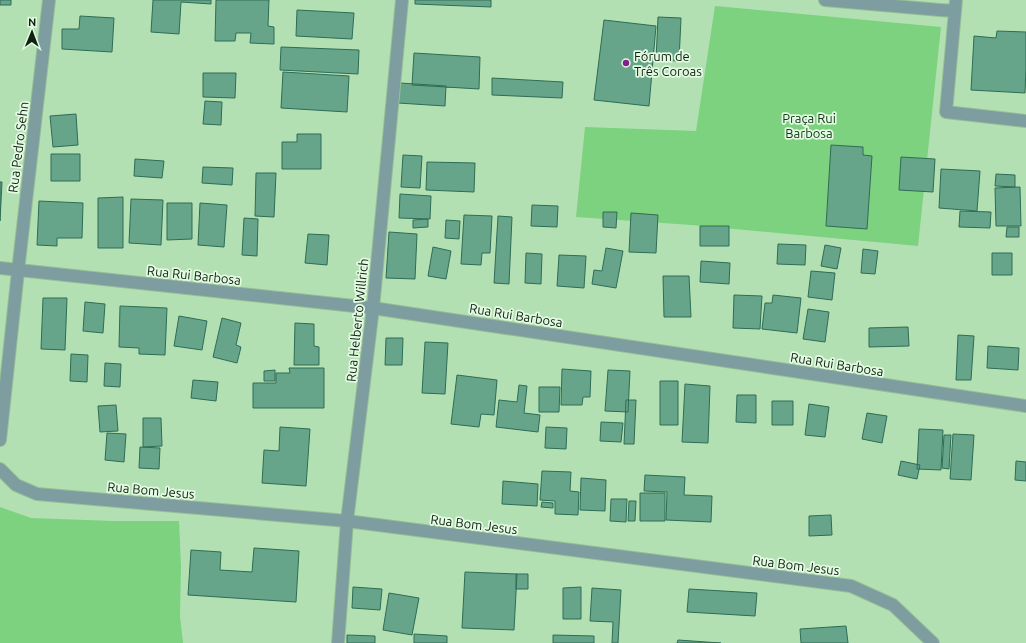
<svg xmlns="http://www.w3.org/2000/svg" width="1026" height="643" viewBox="0 0 1026 643" font-family="Ubuntu,sans-serif">
<style>
.green{fill:#7cd27f}
.building{fill:#66a58a;stroke:#2e6d54}
.lines{fill:none;stroke-linecap:round;stroke-linejoin:round}
.minor-casing{stroke:#96be96;stroke-width:14}
.minor{stroke:#7e9da0;stroke-width:12}
.poi-dot{fill:#83218b;stroke:#e3fae3;stroke-width:1.5}
.labels{text-anchor:middle;dominant-baseline:central;stroke-width:3.5;stroke-linejoin:round;paint-order:stroke}
.poi-label{font-size:13px;fill:#102111;stroke:#e3fae3;text-anchor:start}
.park-label{font-size:13px;fill:#113914;stroke:#e3fae3}
.street-label{font-size:13px;fill:#102111;stroke:#e3fae3}
</style>
<rect width="100%" height="100%" fill="#b3e0b3"/>
<path class="green" d="M715,6L941,27L918,246L691,225L576,217L585,127L696,131Z
M0,507L31,518L113,521H179L181,566L180,616L183,643H0Z"/>
<path class="building" d="M0,0H11V5H0Z
M153,0H211V4L181,2L179,34L151,32Z
M216,0H269L268,26L274,27V44L250,43L251,33H236L235,41H215Z
M415,0H491V7L415,4Z
M297,10L354,13L352,39L296,36Z
M80,16L114,18L112,52L62,49V29H79Z
M658,17L681,18L679,61L656,60Z
M604,20L656,26L649,106L594,100Z
M997,31L1026,32V67L1025,93L971,90L974,36L996,38Z
M281,47L359,50L358,74L280,70Z
M414,53L480,57L479,89L412,85Z
M283,72L349,76L347,112L281,108Z
M203,73H236L235,98L203,97Z
M492,78L563,82L562,98L492,95Z
M400,83L446,86L445,106L398,103Z
M205,101L222,102L221,125L203,124Z
M76,114L78,145L53,147L50,116Z
M297,134H321V169H282V142H297Z
M831,145L863,147V155L872,156L867,229L826,226Z
M51,154H80V181H51Z
M403,155L422,156L420,188L401,187Z
M901,157L935,159L933,192L899,190Z
M135,159L164,161L162,178L134,176Z
M427,162L475,163L474,192L426,190Z
M203,167L233,168L232,185L202,183Z
M941,169L980,171L977,211L939,208Z
M256,173H276L274,217L255,216Z
M996,174L1015,175V187L995,186Z
M0,182H2L0,221Z
M1020,187L1021,226H996L995,188Z
M400,194L431,196L430,219L399,218Z
M123,197V248H98V198Z
M131,199L163,200L161,245L129,243Z
M39,201L83,203L82,238H57V246L37,245Z
M167,203H192V239L167,240Z
M200,203L227,205L224,247L198,245Z
M532,205L558,206L557,227L531,226Z
M960,211L991,212L990,228L959,227Z
M603,212H617L616,228L603,227Z
M631,213L658,215L656,253L629,252Z
M464,215L492,216L490,253H482L481,265L461,264Z
M498,216L512,217L509,284L494,283Z
M244,218L258,219L257,256L242,255Z
M428,219V227L413,228V220Z
M446,220L460,221L459,239L445,238Z
M700,226H729V246H700Z
M1007,227H1019V237H1006Z
M389,232L417,234L415,279L386,278Z
M308,234L329,235L327,265L305,263Z
M778,244L806,245L805,265L777,264Z
M825,245L841,248L837,269L821,266Z
M433,247L451,251L446,279L428,276Z
M606,248L623,251L616,288L592,284L594,270L602,271Z
M863,249L878,251L875,274L861,273Z
M526,253L542,254L541,284L525,283Z
M992,253H1012V275H992Z
M559,255L586,256L584,288L557,286Z
M701,261L730,263L729,284L700,282Z
M811,271L835,273L832,300L808,297Z
M663,276H689L691,317H664Z
M734,295L762,296L760,329L733,328Z
M773,295L801,298L797,333L762,329L765,303H772Z
M43,298H67L65,350L41,349Z
M85,302L105,304L103,333L83,331Z
M120,306L167,308L165,355L139,354V348L119,347Z
M808,309L829,312L825,342L803,339Z
M179,316L207,321L202,350L174,346Z
M222,318L241,323L236,345L241,347L237,363L213,357Z
M295,323L314,324V346L319,347V365H294Z
M908,327L909,346L869,347V328Z
M958,335L974,336L971,380H956Z
M386,338H403L402,365H385Z
M425,342L448,343L445,394L422,393Z
M988,346L1019,348L1018,370L987,368Z
M71,354L88,355L87,382L70,381Z
M105,363L121,364L120,387L104,386Z
M289,368H324V408H253V383H276V373H290Z
M562,369L591,371L590,397H583L582,405H561Z
M275,370V381H264V371Z
M608,370L630,371L628,412L605,411Z
M457,375L497,380L494,415L481,414L479,427L451,424Z
M193,380L218,382L216,401L191,398Z
M660,381H678V425H660Z
M685,384L710,386L708,443L682,442Z
M519,385L527,386L524,413L540,415L538,432L496,427L499,400L517,402Z
M539,387H560L559,412H539Z
M737,395H756V423L736,422Z
M626,400H636L634,444H624Z
M772,401H793V425H772Z
M809,404L829,407L825,437L805,435Z
M116,405L118,431L100,432L98,406Z
M867,413L887,416L882,443L862,439Z
M143,418H161L162,446L143,447Z
M601,422L623,423L621,442L600,441Z
M280,427L310,429L306,486L262,483L264,450L279,451Z
M546,427L567,428L566,449L545,448Z
M919,429L943,430L941,470L917,469Z
M107,433L126,434L124,462L105,460Z
M953,434L974,435L971,480L950,479Z
M944,435H951L949,469L942,468Z
M140,447L160,448L159,469L139,468Z
M901,461L920,465L917,479L898,475Z
M1016,461L1026,462V481L1015,480Z
M542,471L571,472L570,491L579,492L578,515L555,514V501L540,500Z
M645,475L685,477L684,495L712,496L711,522L666,520L667,492L644,491Z
M581,478L606,480L605,511L580,510Z
M503,481L538,484L537,506L502,504Z
M640,493H665V521H640Z
M611,499H627L626,522L610,521Z
M629,501H636L635,521H628Z
M542,502L553,503V508L541,507Z
M831,515L832,535L809,536V516Z
M254,548L299,551L296,602L188,595L191,550L221,552L220,570L252,572Z
M465,572L517,574L514,630L462,628Z
M516,574H528V589H516Z
M353,587L382,589L380,610L352,608Z
M581,587V619H563V588Z
M592,588L621,590L618,643H612L613,622L590,621Z
M689,589L757,593L755,616L687,612Z
M389,593L419,598L412,635L383,630Z
M846,626L848,643H801L800,629Z
M414,634L447,636V643H414Z
M347,635L375,636V643H347Z
M553,635L594,636V643H553Z
M678,640L721,643H677Z"/>
<g class="lines">
<g class="minor-casing">
<path id="minor" d="M825,0L940,10L955,11
M956,0L946,112L1026,121
M0,268L373,308L1026,406
M0,440L18,271L49,0
M0,469L16,485L37,494L347,521L851,586L893,605L933,643
M338,643L347,521L373,308L402,0"/>
</g>
<use href="#minor" class="minor"/>
</g>
<circle class="poi-dot" cx="626" cy="63" r="4"/>
<g class="labels">
<g class="poi-label">
<text x="634" y="56">Fórum de<tspan x="634" dy="15">Três Coroas</tspan></text>
</g>
<g class="park-label">
<text x="809" y="118">Praça Rui<tspan x="809" dy="15">Barbosa</tspan></text>
</g>
<g class="street-label">
<text transform="translate(18 147) rotate(-83)">Rua Pedro Sehn</text>
<text transform="translate(194 275) rotate(6)">Rua Rui Barbosa</text>
<text transform="translate(516 315) rotate(9)">Rua Rui Barbosa</text>
<text transform="translate(357 320) rotate(-84)">Rua Helberto Willrich</text>
<text transform="translate(837 364) rotate(9)">Rua Rui Barbosa</text>
<text transform="translate(151 490) rotate(5)">Rua Bom Jesus</text>
<text transform="translate(474 524) rotate(7)">Rua Bom Jesus</text>
<text transform="translate(796 565) rotate(7)">Rua Bom Jesus</text>
</g>
</g>
<g transform="translate(32 32) rotate(1)" stroke="#e3fae3" stroke-width="3" paint-order="stroke">
<path d="M0-3L7 15L0 10L-7 15Z" fill="#102111"/>
<text y="-6" font-size="11" font-weight="bold" text-anchor="middle" fill="#102111">N</text>
</g>
</svg>
